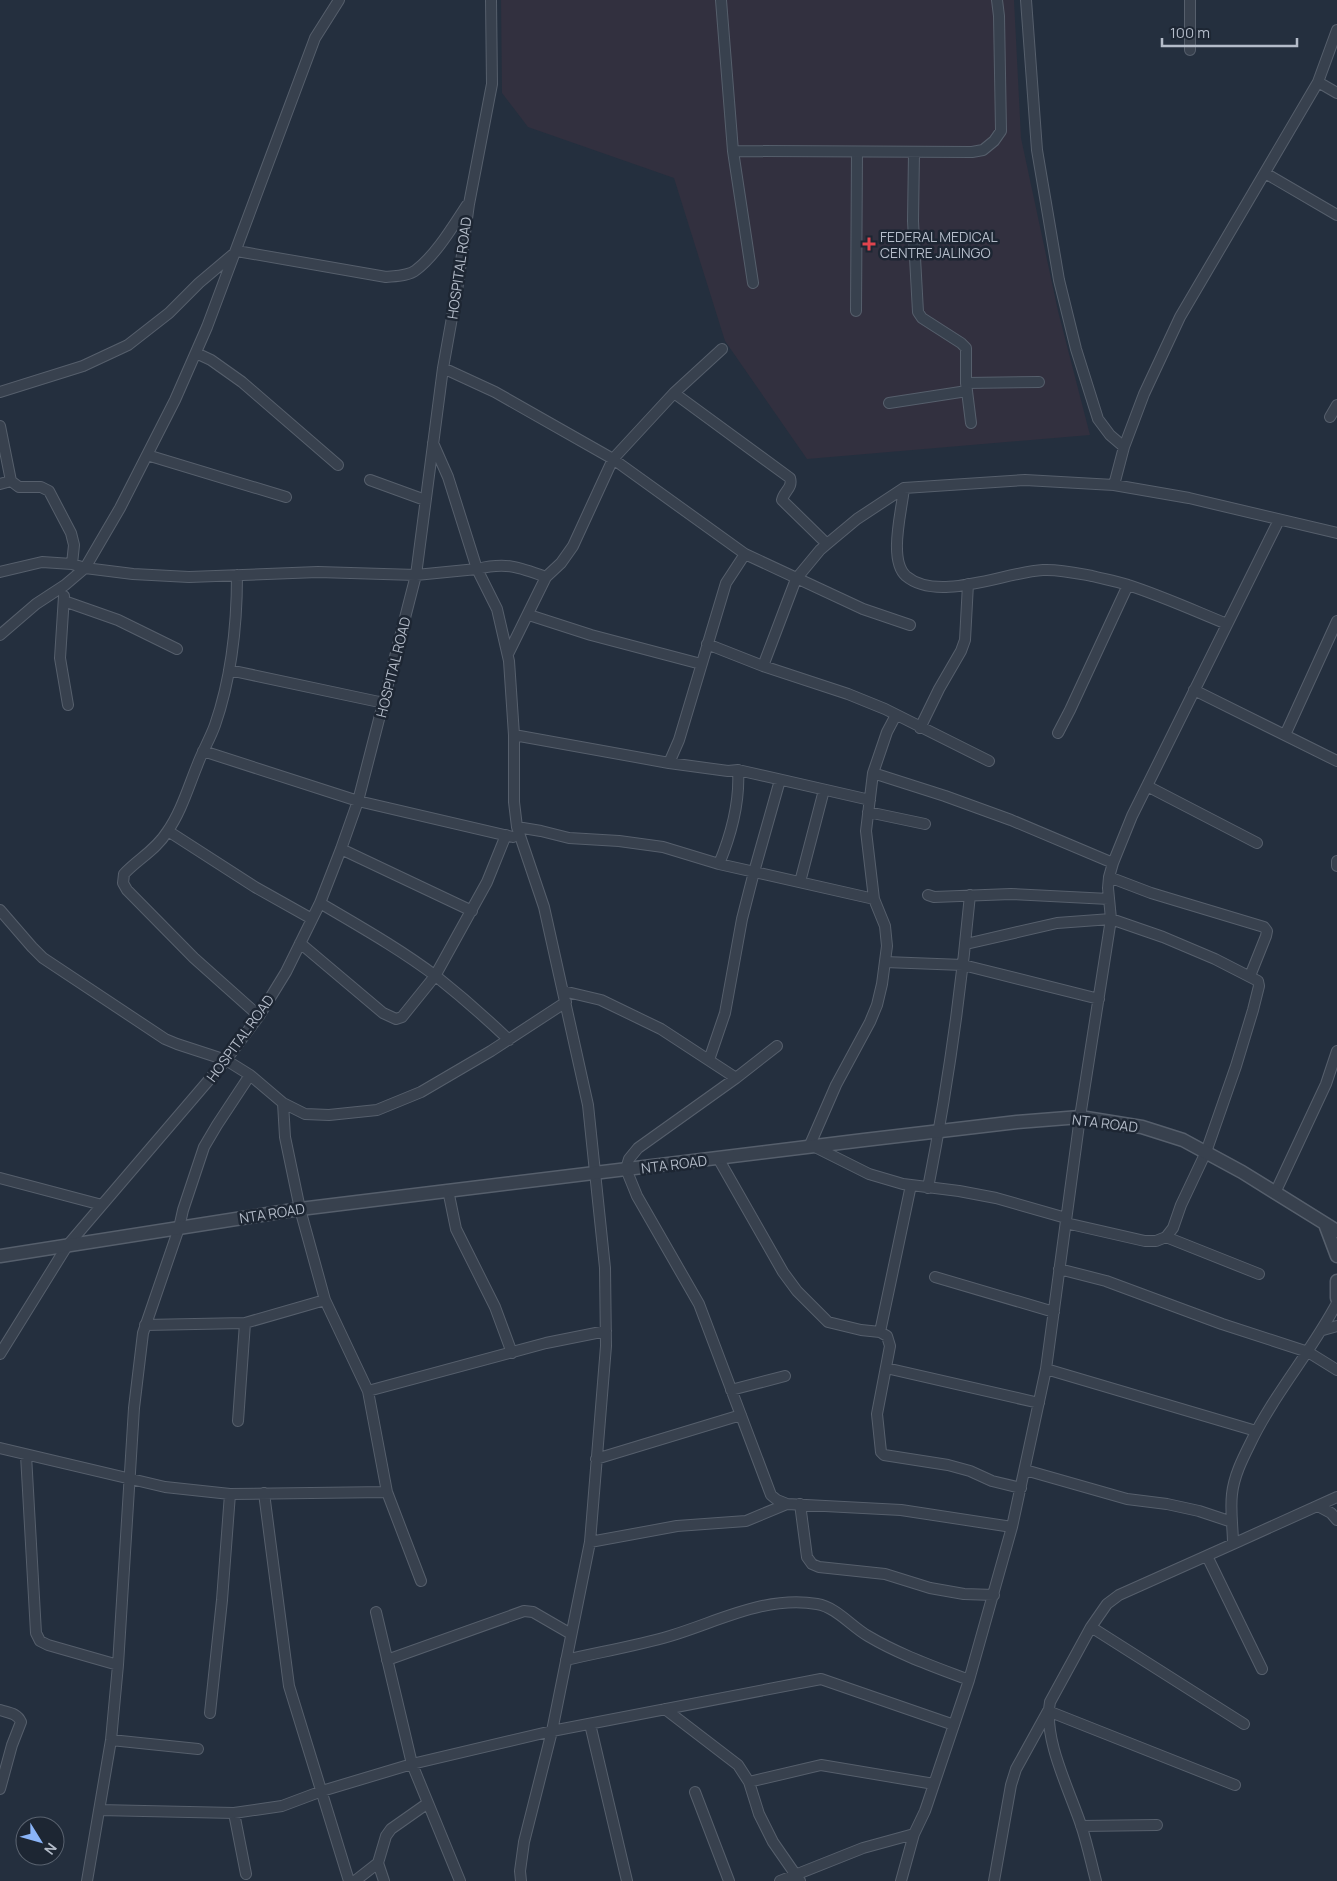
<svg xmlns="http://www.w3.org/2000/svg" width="1337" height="1881" viewBox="0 0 1337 1881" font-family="Manrope,sans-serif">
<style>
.medical{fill:#32303f}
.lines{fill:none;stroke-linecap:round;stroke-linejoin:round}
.minor-casing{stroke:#565f6c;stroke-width:12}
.tertiary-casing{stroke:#565f6c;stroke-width:15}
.minor{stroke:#38414e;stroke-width:10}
.tertiary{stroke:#38414e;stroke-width:12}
.health-dot{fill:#e0444e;stroke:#1d2633;stroke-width:2}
.labels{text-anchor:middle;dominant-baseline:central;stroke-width:5;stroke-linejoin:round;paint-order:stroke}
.poi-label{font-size:14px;fill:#b4bcc9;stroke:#1d2633;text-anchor:start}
.street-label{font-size:14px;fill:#b4bcc9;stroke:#1d2633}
</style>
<rect width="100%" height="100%" fill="#242f3e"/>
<path class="medical" d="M501,0H1014L1021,138L1058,311L1090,435L807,459L725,341L674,178L528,127L502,93Z"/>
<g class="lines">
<g class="minor-casing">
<path id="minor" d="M721,0L733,151L753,283
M1026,0L1037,150L1059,280L1076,349L1098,419L1110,435L1124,447
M1190,0V50
M1318,82L1337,93
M733,151L972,152L983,150L994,141L1001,131L999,16L997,0
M914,153L913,221L918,312L922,318L961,343L966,348V383L971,423
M1265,173L1337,215
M856,311L857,152
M196,353L211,360L242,382L338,465
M443,368L495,392L613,459L745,554L863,609L910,625
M966,383L1039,382
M0,392L83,366L128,345L169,313L199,283L237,251L386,277C395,276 409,276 416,270C436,255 453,226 467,205
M674,393L790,478C793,488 784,491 782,500L827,544
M889,403L967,391
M1330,417L1337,405
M0,426L11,481L19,487H41L49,491L71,533L74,545L72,564
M433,443L448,477L477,569C506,562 519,567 546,577
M147,455L286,497
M370,480L425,500
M0,484L11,481
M1114,485L1124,447L1144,394L1180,317L1318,82L1337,30
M904,488C902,510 888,560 906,576C938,603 1005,572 1043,570C1059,569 1076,573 1092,576C1104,579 1117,581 1128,585C1162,596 1195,611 1227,624
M0,572L42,562L72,564L85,568L133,574L189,577L318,572L416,575L477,569L497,609L509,661L514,735V802L517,827L544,907L588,1105L605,1268L606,1346L590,1542L552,1731L524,1842L520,1871L521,1881
M237,575C237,626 232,676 215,725C210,739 202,752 197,766C188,788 181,812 167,832C156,850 138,859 124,874L123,883L127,890L194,958L259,1016
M64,596L60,658L68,705
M64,601L118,620L177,649
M529,615L591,635L701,664
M0,635L36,604L65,585L85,568L120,508L175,400L207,327L315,38L339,0
M707,644L763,666L848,694L885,709L989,761
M508,654L546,577L561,563L573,546L613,459L674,393L722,349
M763,666L796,579L820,550L827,544L857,519L904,488L1025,480L1114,485L1189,498L1337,533
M229,670L384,703
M1194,690L1337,761
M920,728L939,689L961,651L965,640L968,584
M1058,733L1070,710L1128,585
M514,735L669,763L728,771L738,770L870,800
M1285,735L1337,621
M203,751L358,801L513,837
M669,763L679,740L726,583L745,554
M873,773L887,732L896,715
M1147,786L1257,843
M868,812L925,824
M517,827L541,831L569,838L619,841L663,847L719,864L874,899
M168,831L255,887L312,919
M341,849L472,911
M1337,861V866
M719,864C731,835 740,801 738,770
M1109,877L1151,893L1264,927L1267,931L1266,936L1250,976
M800,882L824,790
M928,895L934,897L1011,894L1109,899
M320,903C359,926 400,949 437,977C462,997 486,1018 509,1040
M0,910L32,947L43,958L165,1039L177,1044L226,1060L250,1075L283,1103L305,1114L329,1115L377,1110L421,1092L491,1051L566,1002
M300,943L383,1013L396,1019L402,1017L435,976L487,882L506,835
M966,944L1057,923L1111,919L1163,937L1215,959L1258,981L1259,986L1253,1010L1236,1066L1206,1152L1181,1205L1173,1228L1166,1237L1156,1241H1145L1066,1223
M885,962L963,965L1099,999
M563,991L601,1000L661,1029L736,1078
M777,1046L736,1078L638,1148L629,1159L626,1169L637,1196L699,1304L771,1495L777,1500L787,1504L901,1510L1012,1527
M709,1060L725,1013L742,919L754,872L780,780
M283,1103L285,1137L300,1209L325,1300L368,1391L387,1492L421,1581
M809,1147L836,1085L870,1022L877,1005L882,984L887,946L885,926L874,899L866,831L873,773L945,796L1011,820L1113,863
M815,1147L869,1174L903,1184L959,1191L996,1198L1066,1218
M718,1158L783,1272L797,1291L828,1322L861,1330L880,1332L887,1336L890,1346L877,1414L881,1452L884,1455L948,1465L970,1471L992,1481L1021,1488
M0,1178L102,1205
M928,1188C947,1091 961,993 970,895
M448,1190L456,1229L495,1307L512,1353
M1275,1193L1326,1084L1337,1051
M1166,1237L1259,1274
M1059,1269L1106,1281L1222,1324L1308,1352L1337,1370
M935,1277L1054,1312
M145,1325L245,1323L325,1300
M1323,1330L1337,1326
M880,1332L911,1185
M0,1354L67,1246L226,1060L259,1016L286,972L320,903L341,849L358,801L416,575L443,368L458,284L469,204L492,84L491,0
M886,1368L1039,1403
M1046,1369L1256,1431
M731,1390L785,1376
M368,1391L546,1343L606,1331
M238,1421L245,1323
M0,1448L165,1487L230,1494L387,1492
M26,1455L36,1633L40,1641L48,1645L118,1665
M596,1459L741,1415
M1025,1470L1127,1499L1167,1504L1199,1511L1232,1522
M264,1493L289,1686L349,1881
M800,1504L807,1557L812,1564L819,1567L885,1574L930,1588L964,1594L994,1595
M1318,1506L1331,1513L1337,1520
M590,1542L677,1526L746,1521L787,1504
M1233,1544L1337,1497
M1207,1556L1262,1669
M376,1612L412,1764L460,1881
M1091,1627L1244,1724
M387,1660L524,1611L533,1612L571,1634
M566,1660C600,1652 636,1646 670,1636C717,1622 766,1595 817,1604C836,1607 851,1626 868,1636C900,1655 935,1667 969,1680
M665,1709L738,1765L749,1782L759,1814L773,1842L800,1881
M0,1710C9,1713 17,1713 21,1722L12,1745L0,1789
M210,1713L222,1600L230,1494
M590,1724L627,1881
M111,1740L198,1749
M749,1782L821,1765L934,1784
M695,1792L729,1881
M99,1810L234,1813L282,1806L322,1791L412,1764L552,1731L821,1679L954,1725
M234,1813L246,1874
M1081,1826L1157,1825
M378,1863L384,1881
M87,1881L111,1740L118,1665L134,1408L143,1333L179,1228L183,1210L204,1147L217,1125L250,1075
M355,1881L378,1863L386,1836L391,1829L428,1803
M780,1881L863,1848L914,1834
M901,1881L914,1834L925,1811L969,1680L1012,1527L1046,1369L1080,1117L1111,919L1108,888L1109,877L1113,863L1132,816L1279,520
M994,1881L1011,1785L1016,1769L1048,1711L1235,1785
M1096,1881C1091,1862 1087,1843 1081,1825C1069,1789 1043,1739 1050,1702L1091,1627L1107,1604L1119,1595L1233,1544C1233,1528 1230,1511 1232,1494C1234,1476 1242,1460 1250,1444C1274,1394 1311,1352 1337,1303"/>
</g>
<g class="tertiary-casing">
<path id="tertiary" d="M1325,1224L1337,1256
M0,1256L300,1209L864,1140L1017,1122L1080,1117L1142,1127L1183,1140L1242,1172L1337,1231
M1337,1281V1298"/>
</g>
<use href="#minor" class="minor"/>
<use href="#tertiary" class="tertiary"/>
</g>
<path class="health-dot" d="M866.5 236.5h5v5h5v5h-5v5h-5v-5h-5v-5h5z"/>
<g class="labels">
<g class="poi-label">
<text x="880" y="236">FEDERAL MEDICAL<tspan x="880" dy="16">CENTRE JALINGO</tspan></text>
</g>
<g class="street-label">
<text transform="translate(459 268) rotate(-82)">HOSPITAL ROAD</text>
<text transform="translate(393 667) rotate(-76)">HOSPITAL ROAD</text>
<text transform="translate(240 1038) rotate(-54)">HOSPITAL ROAD</text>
<text transform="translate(1105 1123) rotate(7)">NTA ROAD</text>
<text transform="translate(674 1164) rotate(-7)">NTA ROAD</text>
<text transform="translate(272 1213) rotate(-9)">NTA ROAD</text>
</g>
</g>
<g transform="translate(40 1841) rotate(127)"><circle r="24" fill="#1d2633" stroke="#59626f"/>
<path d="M0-4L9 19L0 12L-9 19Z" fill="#8ab4f8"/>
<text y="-8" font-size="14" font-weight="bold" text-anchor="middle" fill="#b4bcc9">N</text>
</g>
<path d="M1162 38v8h135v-8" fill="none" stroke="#b4bcc9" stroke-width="2.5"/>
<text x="1170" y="38" font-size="15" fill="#b4bcc9" stroke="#1d2633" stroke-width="4" paint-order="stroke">100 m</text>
</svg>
